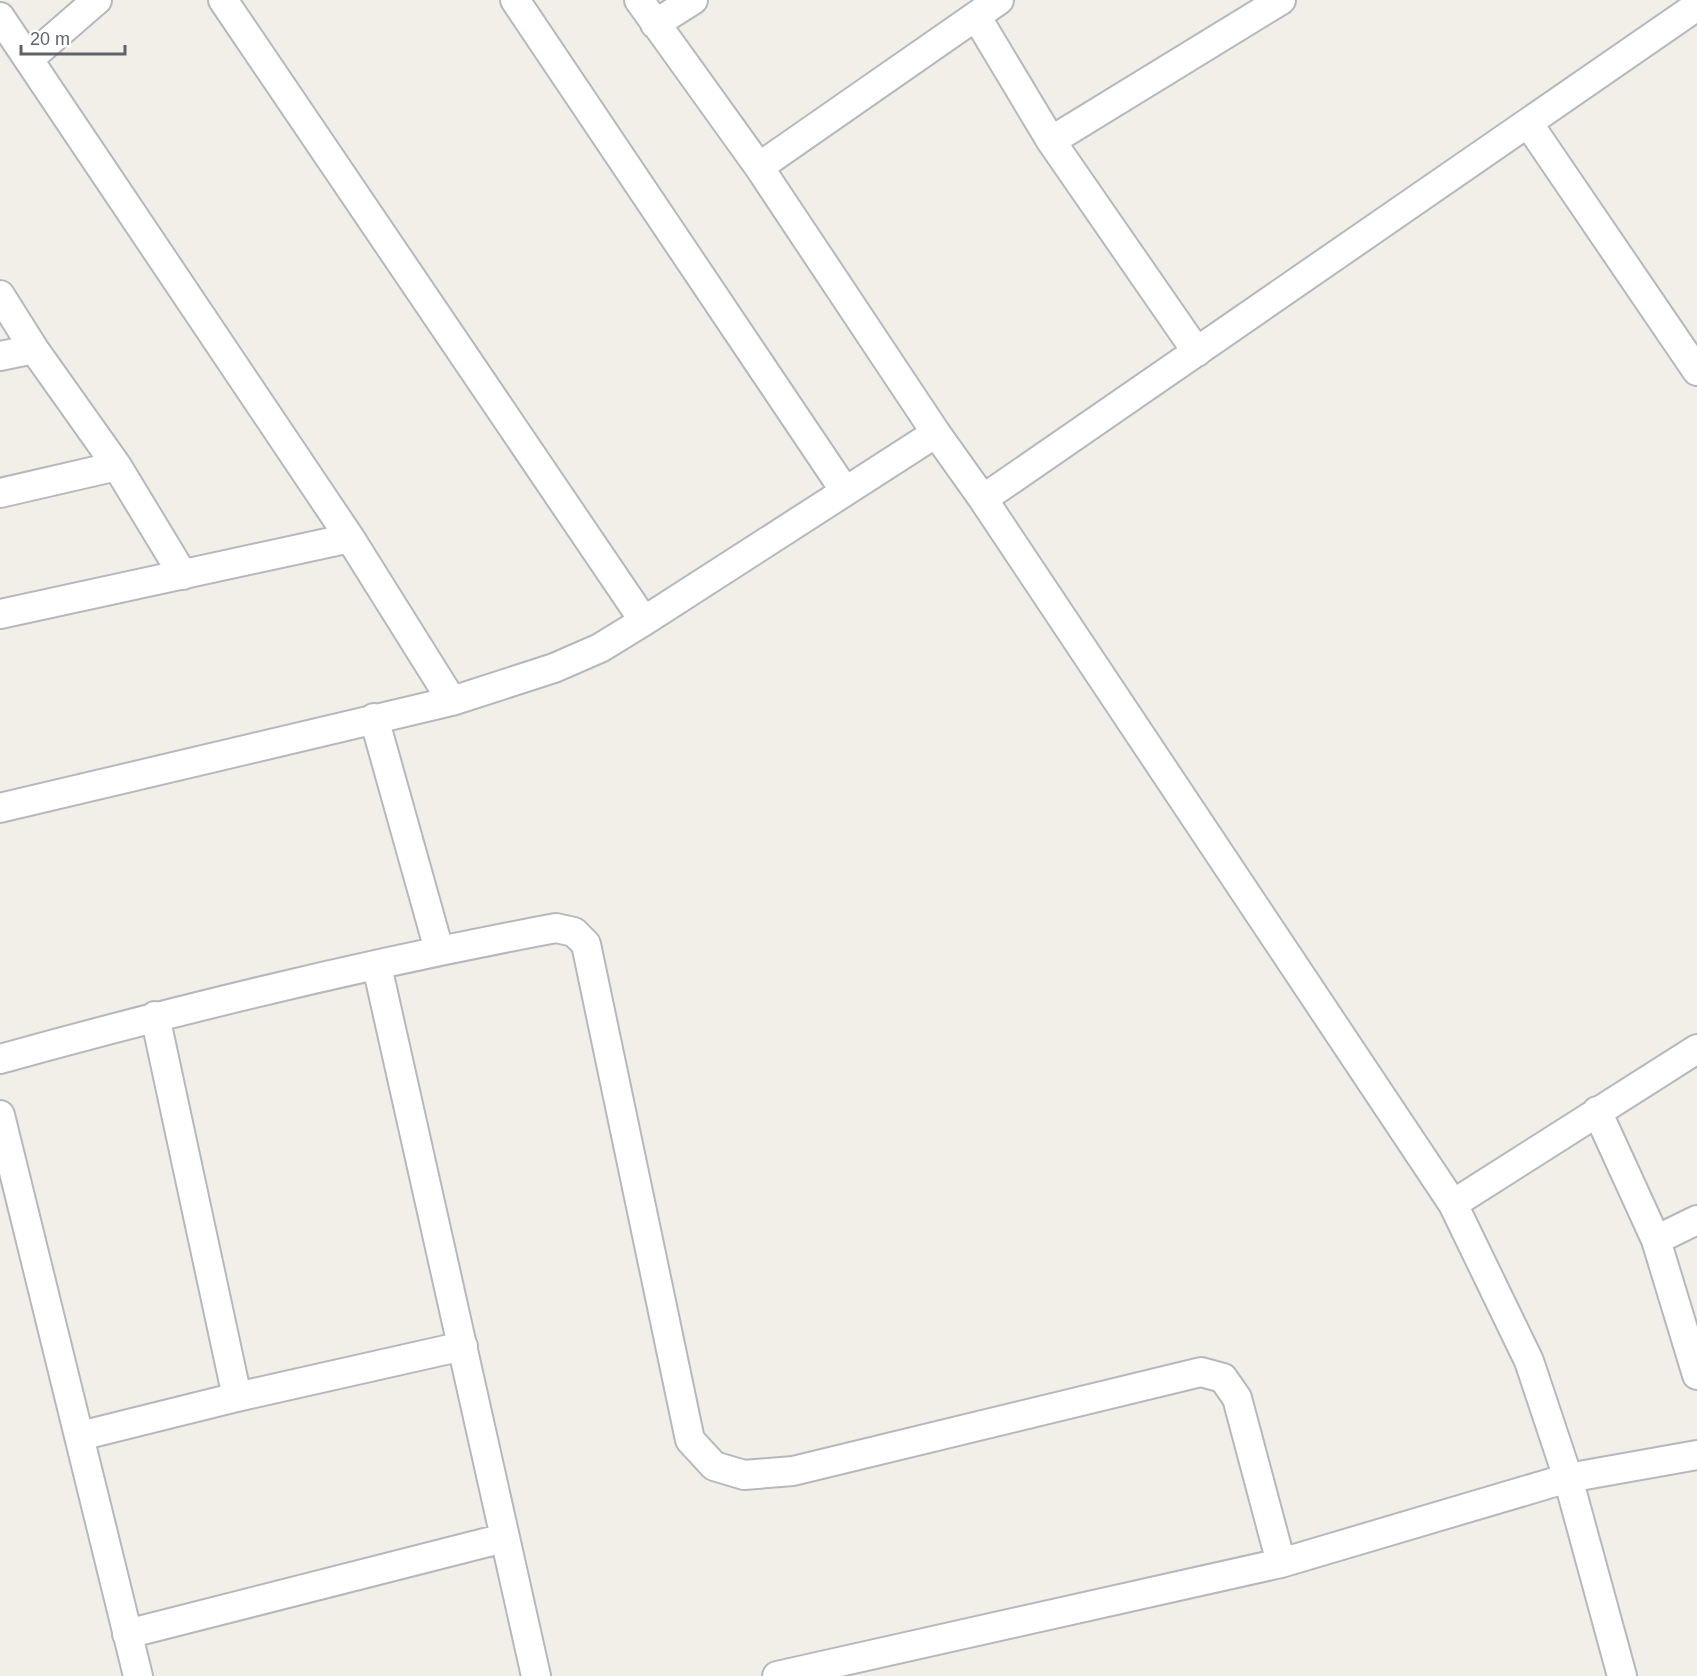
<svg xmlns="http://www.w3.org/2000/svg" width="1697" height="1676" viewBox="0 0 1697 1676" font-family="Helvetica,sans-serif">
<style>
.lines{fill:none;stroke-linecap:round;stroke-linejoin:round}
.street-casing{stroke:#b5b8bc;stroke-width:32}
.street{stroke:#fff;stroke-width:28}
</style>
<rect width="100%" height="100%" fill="#f1efe8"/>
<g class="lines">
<g class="street-casing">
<path id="street" d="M223,0L644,621
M515,0L845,491
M639,0L759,167L936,433L983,499L1453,1204L1529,1361L1568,1478L1622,1676
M976,16L1051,141L1197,352
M0,17L350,538L452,701
M655,24L693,0
M29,59L97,0
M1528,123L1697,371
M1051,141L1281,0
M759,167L999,0
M0,295L34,349L117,466L183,575
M0,356L34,349
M0,493L117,466
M983,499L1697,6
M0,614L350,538
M374,718L439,950
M0,808L452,701L554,668L600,648L644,621L936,433
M377,966L536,1676
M155,1016L237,1397
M0,1059C184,1008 369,963 556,928L574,932L586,944L690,1440L714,1466L744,1475L793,1471L1201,1372L1223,1378L1237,1398L1281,1563
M1597,1111L1656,1240L1697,1375
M0,1115L138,1676
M1453,1204L1697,1049
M1656,1240L1697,1220
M80,1436L237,1397L463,1346
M127,1634L504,1538
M777,1676L1281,1563L1568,1478L1697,1455"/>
</g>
<use href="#street" class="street"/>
</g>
<path d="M21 45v9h104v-9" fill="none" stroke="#5f6368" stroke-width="3"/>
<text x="30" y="45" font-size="18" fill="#5f6368" stroke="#ffffff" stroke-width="4.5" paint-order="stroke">20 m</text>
</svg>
